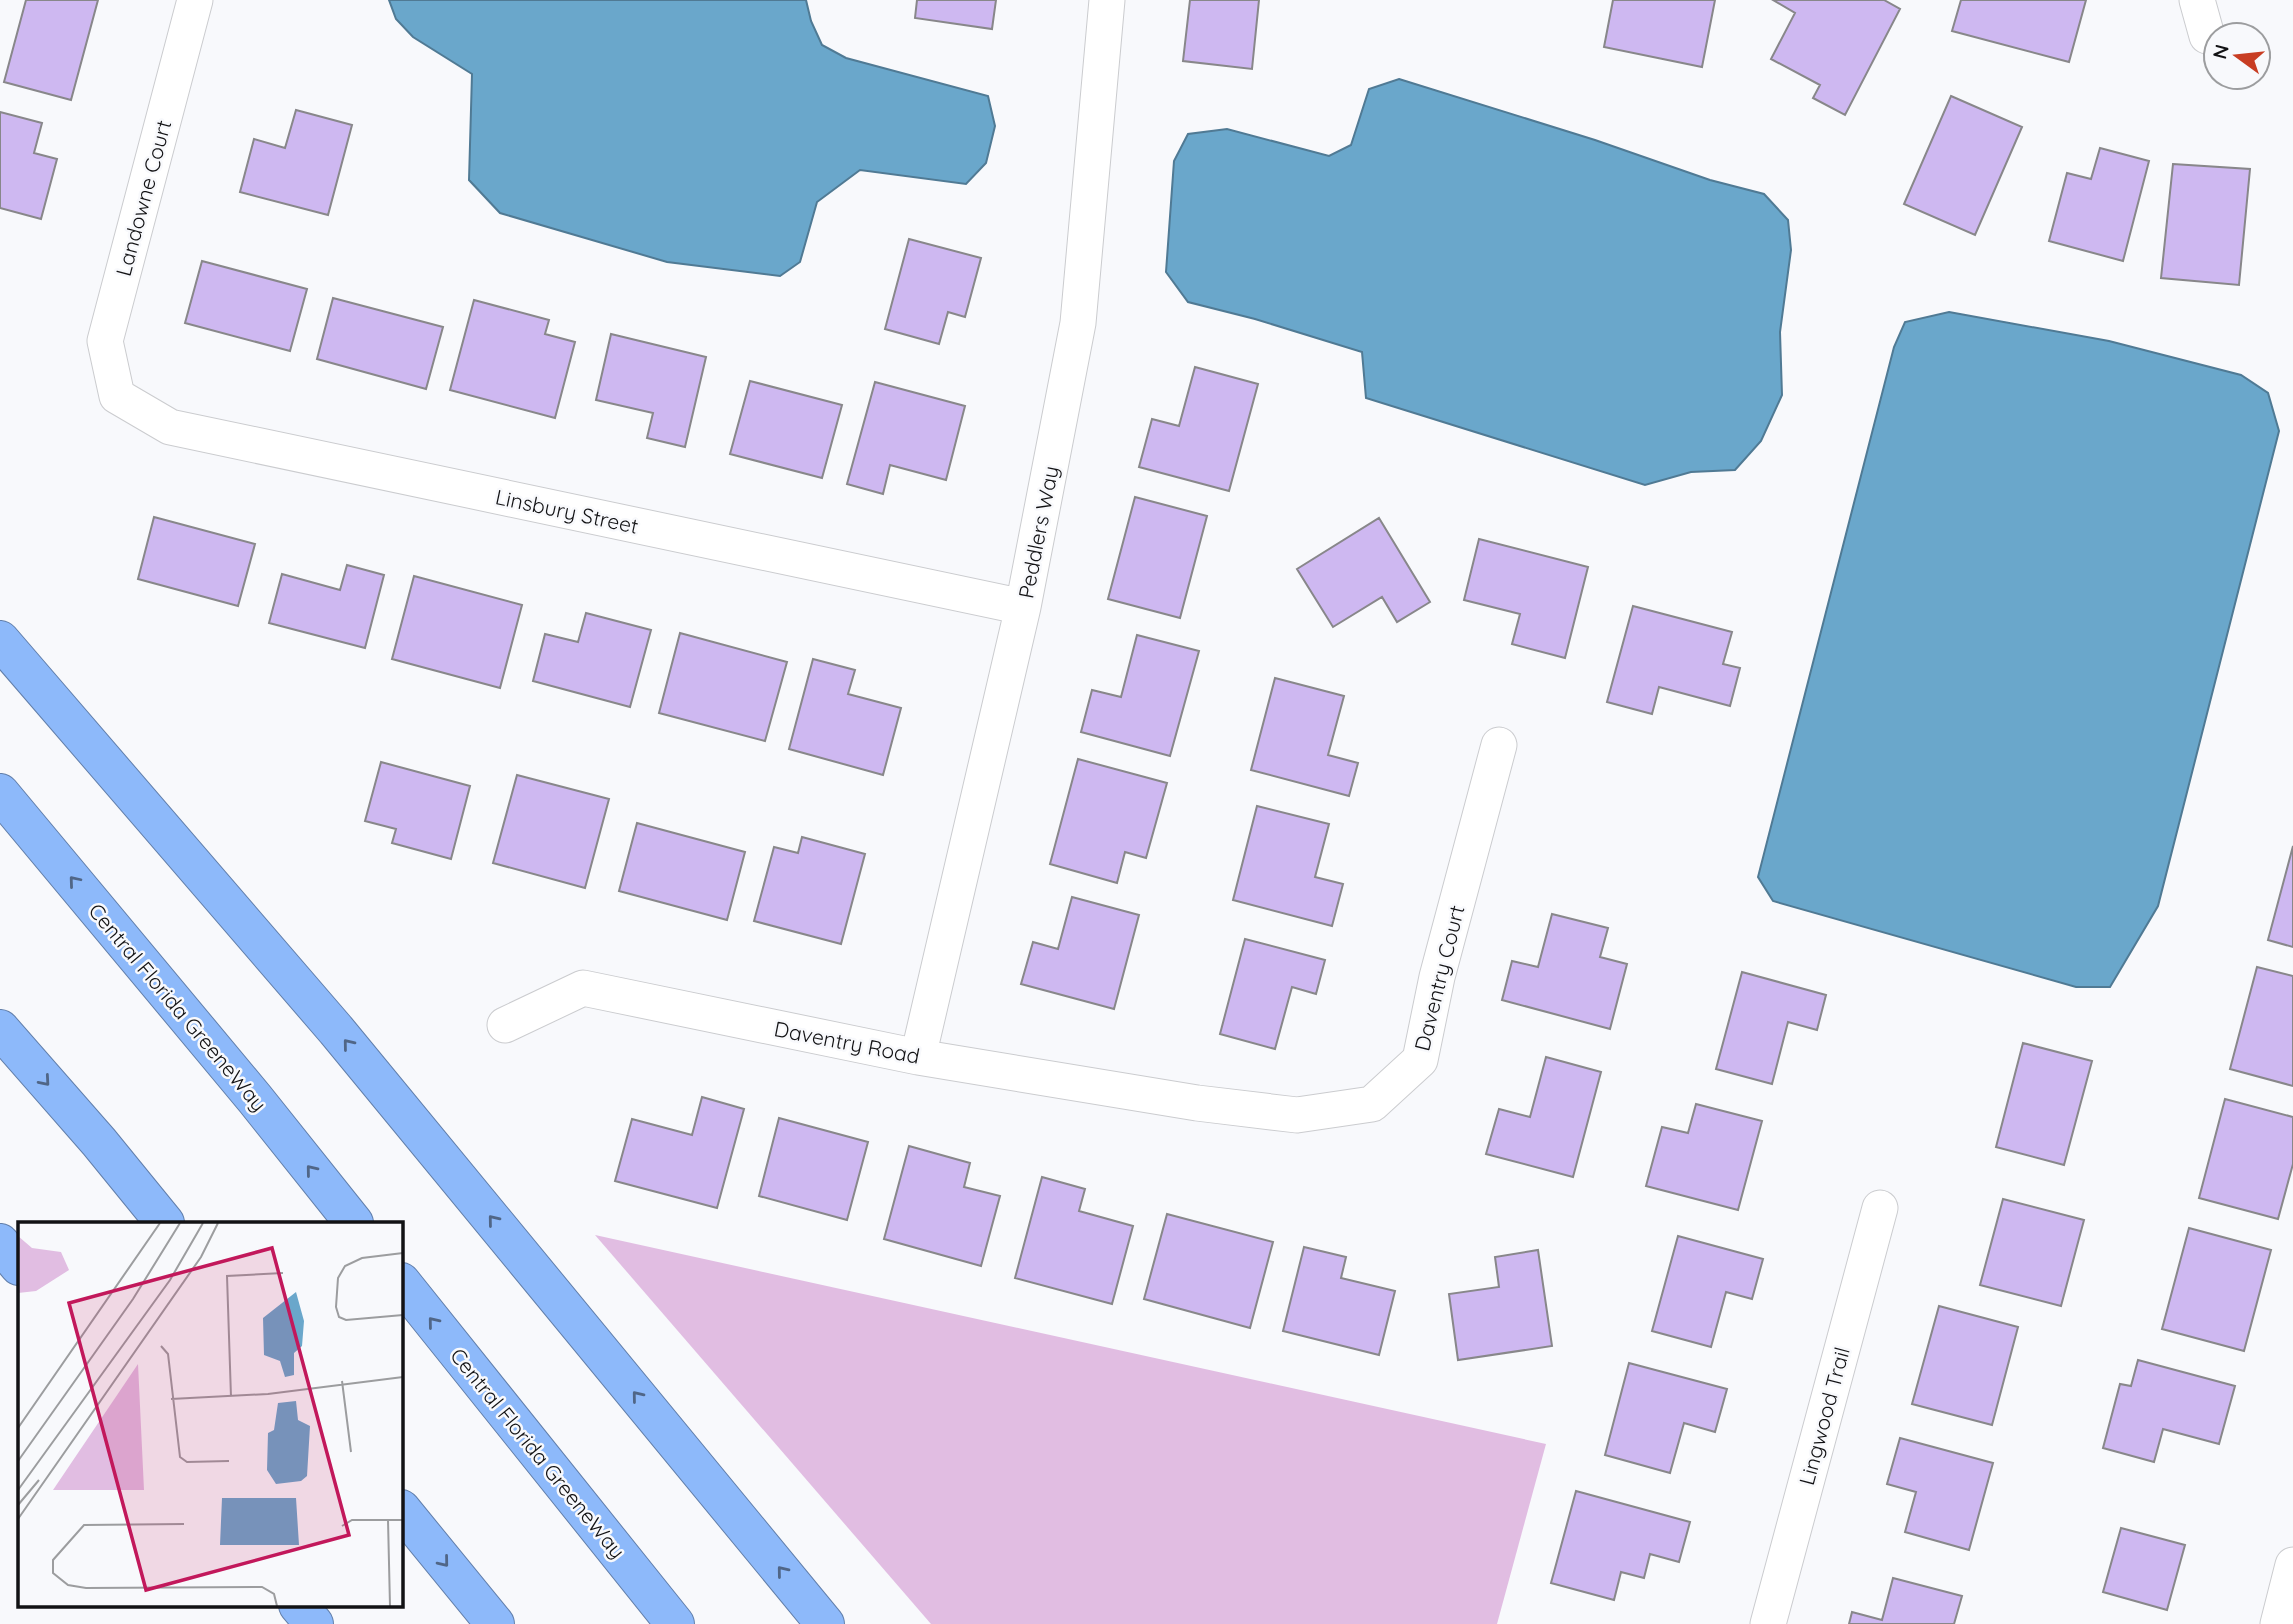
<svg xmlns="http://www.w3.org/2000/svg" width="2293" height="1624" viewBox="0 0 2293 1624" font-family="Quicksand,sans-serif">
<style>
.green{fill:#e1bde2}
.water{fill:#6aa7cb;stroke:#507a94;stroke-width:2}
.building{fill:#ceb8f1;stroke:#88878a;stroke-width:2}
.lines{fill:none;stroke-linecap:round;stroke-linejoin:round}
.street-casing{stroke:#cbcccf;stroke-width:37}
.highway-casing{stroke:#627faa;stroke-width:40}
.street{stroke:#fff;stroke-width:35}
.highway{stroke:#8db9fa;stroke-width:38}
.oneway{stroke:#506687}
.labels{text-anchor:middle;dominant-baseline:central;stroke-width:5;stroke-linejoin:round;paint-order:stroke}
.street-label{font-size:21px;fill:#121214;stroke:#f8f9fc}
.inset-road{fill:none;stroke:#9c9d9f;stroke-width:2}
.view{fill:#c2185b;fill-opacity:0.15;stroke:#c2185b;stroke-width:3.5}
.inset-edge{fill:none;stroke:#121214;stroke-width:3.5}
</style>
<rect width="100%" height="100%" fill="#f8f9fc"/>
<path class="green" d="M595,1235L1546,1444L1497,1624H931Z"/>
<path class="water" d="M389,0H806L811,21L822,45L846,58L988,96L995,126L986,163L966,184L860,170L817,202L800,262L780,276L667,262L500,213L469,180L472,74L413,37L396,19Z
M1399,79L1595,140L1710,180L1764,194L1788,220L1791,250L1780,332L1782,395L1761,441L1735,470L1691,472L1645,485L1366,398L1362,352L1255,319L1188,302L1166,272L1174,161L1188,134L1227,129L1329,156L1351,145L1369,89Z
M1949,312L2109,341L2241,375L2268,393L2279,431L2158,906L2110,987H2076L1773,901L1758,877L1894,347L1905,322Z"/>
<path class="building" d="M26,0H98L71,100L4,82Z
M917,0H996L992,29L915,18Z
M1190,0H1259L1252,69L1183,61Z
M1613,0H1715L1702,67L1604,47Z
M1773,0H1884L1900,9L1845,115L1813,98L1820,85L1771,59L1795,13Z
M1961,0H2086L2069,62L1952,31Z
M1951,96L2022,127L1975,235L1904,204Z
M296,110L352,125L328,215L240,192L254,139L285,148Z
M0,112L42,123L34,153L57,159L41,219L0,208Z
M2100,148L2149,161L2123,261L2049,241L2067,173L2091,179Z
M2173,164L2250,169L2239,285L2161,278Z
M909,239L981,258L965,317L948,312L939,344L885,329Z
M202,261L307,289L290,351L185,323Z
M333,298L443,327L426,389L317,359Z
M474,300L549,320L545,334L575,342L555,418L450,390Z
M611,334L706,357L685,447L647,438L653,413L596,400Z
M1195,367L1258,384L1229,491L1139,467L1152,419L1179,426Z
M750,381L842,405L822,478L730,454Z
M875,382L965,406L946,480L890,465L883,494L847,484Z
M1135,497L1207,516L1180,618L1108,599Z
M154,517L255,544L238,606L138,579Z
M1379,518L1430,602L1397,622L1382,597L1333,627L1297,569Z
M1479,539L1588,567L1565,658L1512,644L1520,614L1464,600Z
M347,565L384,575L365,648L269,623L282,574L340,590Z
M414,576L522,605L500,688L392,659Z
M1633,606L1732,632L1723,664L1740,668L1730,706L1659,687L1652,714L1607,702Z
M586,613L651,630L630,707L533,681L545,634L578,642Z
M680,633L787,662L765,741L659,713Z
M1137,635L1199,651L1170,756L1081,732L1092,690L1121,697Z
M813,659L855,670L848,694L901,708L883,775L789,749Z
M1275,678L1344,696L1328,755L1358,763L1349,796L1251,770Z
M1078,759L1167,783L1146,858L1125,852L1117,883L1050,864Z
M381,762L470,786L451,859L392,843L396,829L365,821Z
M517,775L609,799L585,888L493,863Z
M1257,806L1329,824L1315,877L1343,884L1332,926L1233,900Z
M637,823L745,852L727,920L619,891Z
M802,837L865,854L841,944L754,921L774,847L798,853Z
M2293,846V947L2268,940Z
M1072,897L1139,915L1114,1009L1021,984L1033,942L1058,949Z
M1552,914L1608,928L1600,957L1627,964L1610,1029L1502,1000L1512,961L1538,967Z
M1245,939L1325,960L1316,994L1292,987L1275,1049L1220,1034Z
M2257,967L2293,976V1086L2230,1069Z
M1742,972L1826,995L1817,1030L1788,1022L1772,1084L1716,1069Z
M2023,1043L2092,1061L2064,1165L1996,1147Z
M1546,1057L1601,1072L1573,1177L1486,1154L1499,1109L1530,1117Z
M702,1097L744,1109L717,1208L615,1181L632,1119L692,1135Z
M2225,1099L2293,1117V1164L2278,1219L2199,1198Z
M1696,1104L1762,1121L1738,1210L1646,1186L1662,1127L1688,1133Z
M779,1118L868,1142L847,1220L759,1196Z
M909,1146L970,1163L964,1187L1000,1196L981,1266L884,1239Z
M1042,1177L1085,1189L1079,1211L1133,1226L1112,1304L1015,1278Z
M2003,1199L2084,1220L2061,1306L1980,1285Z
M1167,1214L1273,1242L1250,1328L1144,1299Z
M2189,1228L2271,1250L2244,1351L2162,1329Z
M1678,1236L1763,1259L1752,1299L1726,1292L1711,1347L1652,1331Z
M1304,1247L1346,1257L1341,1278L1395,1291L1379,1355L1283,1331Z
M1538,1250L1552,1346L1458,1360L1449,1294L1499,1287L1495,1257Z
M1939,1306L2018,1327L1992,1425L1912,1404Z
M2138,1360L2235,1386L2219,1444L2163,1429L2154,1462L2103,1448L2120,1384L2131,1386Z
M1629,1363L1727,1389L1715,1432L1684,1423L1670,1473L1605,1455Z
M1900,1438L1993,1463L1969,1550L1905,1532L1916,1492L1887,1484Z
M1576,1491L1690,1522L1679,1562L1650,1554L1644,1578L1621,1572L1614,1600L1551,1583Z
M2121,1528L2185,1545L2167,1610L2103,1592Z
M1893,1578L1962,1596L1954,1624H1849L1852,1612L1882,1620Z"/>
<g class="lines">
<g class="street-casing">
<path id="street" d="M195,0L105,341L117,396L170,427L1023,607
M2197,0L2207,36
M505,1025L583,988L918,1057L1197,1103L1297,1115L1372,1104L1420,1060L1437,977L1499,745
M918,1057L1023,607L1078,323L1107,0
M1768,1624L1880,1208
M2278,1624L2293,1565"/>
</g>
<g class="highway-casing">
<path id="highway" d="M0,640L336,1030L825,1624
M0,793L255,1099L354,1223
M0,1029L99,1142L165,1223
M0,1243L19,1266
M401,1282L675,1624
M401,1509L495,1624
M298,1605L314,1624"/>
</g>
<use href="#street" class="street"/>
<use href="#highway" class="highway"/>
</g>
<defs><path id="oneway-chevron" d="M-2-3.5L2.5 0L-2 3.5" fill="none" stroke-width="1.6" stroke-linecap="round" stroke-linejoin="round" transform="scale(1.75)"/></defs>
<g class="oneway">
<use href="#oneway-chevron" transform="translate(74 881) rotate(-130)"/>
<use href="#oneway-chevron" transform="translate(348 1044) rotate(-129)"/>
<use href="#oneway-chevron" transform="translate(45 1081) rotate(49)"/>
<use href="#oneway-chevron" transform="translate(311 1170) rotate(-129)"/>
<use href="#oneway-chevron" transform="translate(493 1220) rotate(-129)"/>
<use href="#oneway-chevron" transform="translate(433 1322) rotate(-129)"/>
<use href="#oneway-chevron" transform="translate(637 1396) rotate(-129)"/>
<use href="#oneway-chevron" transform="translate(444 1562) rotate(51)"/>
<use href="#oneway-chevron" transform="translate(782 1571) rotate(-129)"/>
</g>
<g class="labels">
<g class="street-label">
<text transform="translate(143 198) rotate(-75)">Landowne Court</text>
<text transform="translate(567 511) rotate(12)">Linsbury Street</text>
<text transform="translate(1038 532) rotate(-79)">Peddlers Way</text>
<text transform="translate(1439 978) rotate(-76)">Daventry Court</text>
<text transform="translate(178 1007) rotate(50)">Central Florida GreeneWay</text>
<text transform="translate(847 1042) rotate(11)">Daventry Road</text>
<text transform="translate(1824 1416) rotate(-75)">Lingwood Trail</text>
<text transform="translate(538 1453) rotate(51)">Central Florida GreeneWay</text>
</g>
</g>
<g transform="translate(18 1222)">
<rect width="385" height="385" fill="#f8f9fc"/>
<path d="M0,14L14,26L43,30L51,48L18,69L0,71ZM120,142L126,268H35Z" fill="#e1bde2"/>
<path d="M278,70L286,99L284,124L276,131V153L267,155L262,139L246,133L245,96ZM278,179L280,198L292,204L289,254L283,259L258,262L249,248L250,211L256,208L260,181ZM204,276H278L281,323H202Z" fill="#6aa7cb"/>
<path class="inset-road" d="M385,31L344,36L327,44L320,56L318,85L321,95L328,98L385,93M143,124L150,132L162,235L169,240L211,239M324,159L333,230M213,175L209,54L265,51M153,177L250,172L385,155M0,206L142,1M0,239L115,77L162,1M0,268L152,58L185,1M0,283L21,258M0,297L183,35L200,1M370,298L372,384M166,302L66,303L35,338V351L50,363L68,366L244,365L256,372L259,384M324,304L334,298H385"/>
<path class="view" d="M254,26L331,313L128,368L51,81Z"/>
<rect width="385" height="385" class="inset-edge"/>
</g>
<g transform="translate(2237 56) rotate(285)"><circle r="33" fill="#f8f9fc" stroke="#9c9d9f" stroke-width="2"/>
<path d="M0-5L12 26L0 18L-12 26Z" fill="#c83d23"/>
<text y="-10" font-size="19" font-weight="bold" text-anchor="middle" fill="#121214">N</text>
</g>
</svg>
